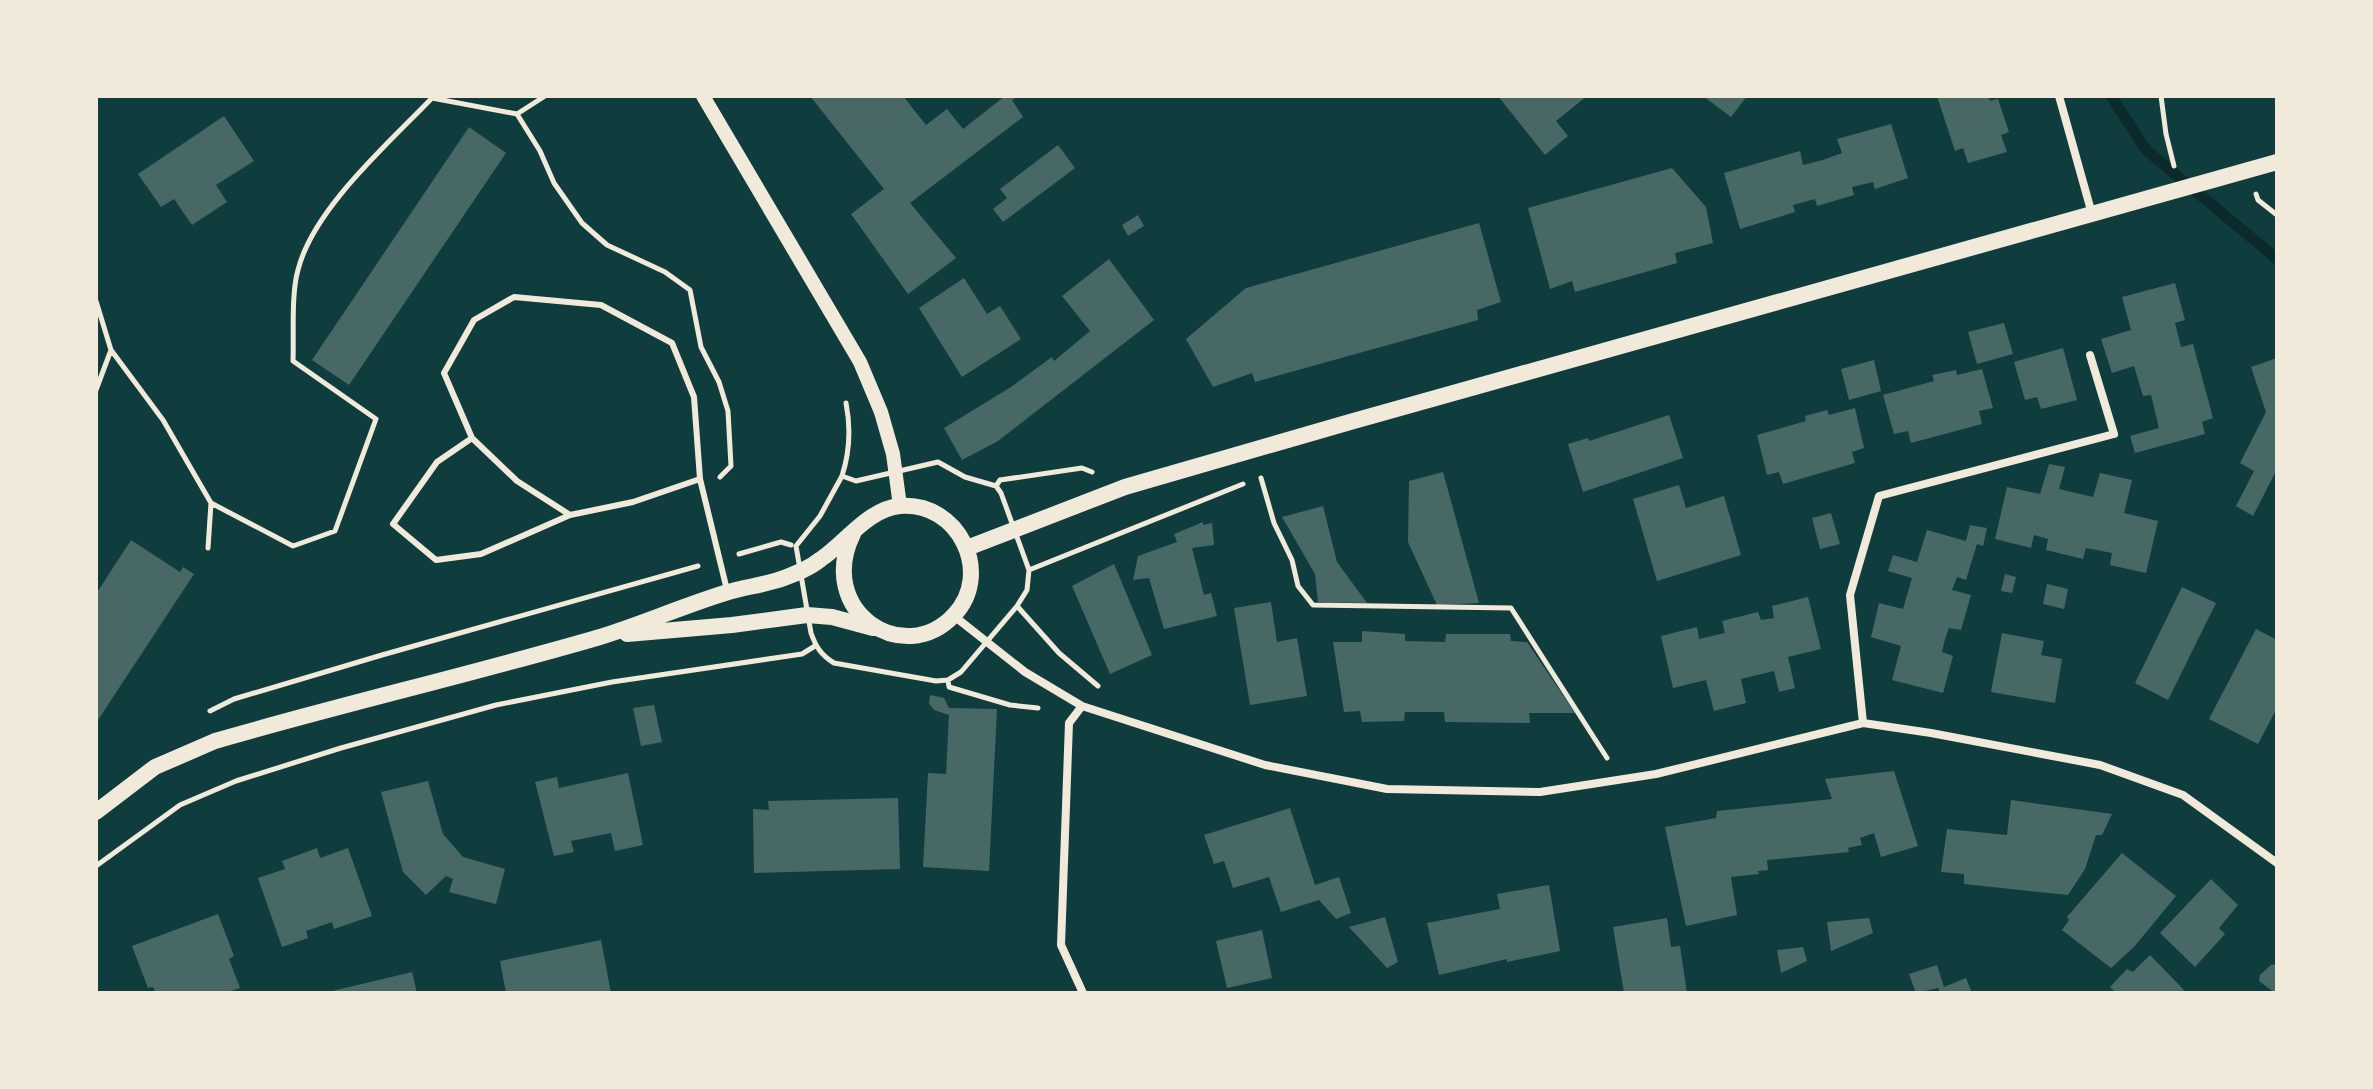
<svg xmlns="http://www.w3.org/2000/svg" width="2373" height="1089" viewBox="0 0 2373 1089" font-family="Barlow,sans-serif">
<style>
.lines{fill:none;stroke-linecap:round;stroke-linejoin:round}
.stream{stroke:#0a2a2b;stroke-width:11}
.building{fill:#486865}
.path{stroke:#f1e9da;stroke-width:5}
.service{stroke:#f1e9da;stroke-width:6}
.minor{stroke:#f1e9da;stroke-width:8}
.tertiary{stroke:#f1e9da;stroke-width:14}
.secondary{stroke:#f1e9da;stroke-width:16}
</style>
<rect width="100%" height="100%" fill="#0f3d3e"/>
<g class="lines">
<path class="stream" d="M2111,96L2146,150L2277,259"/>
</g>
<path class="building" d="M810,96H903L926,125L947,109L963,129L1005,96H1018L1012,100L1023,117L910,203L956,258L908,294L851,214L884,189Z
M1498,96H1587L1556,121L1568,136L1545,155Z
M1703,96H1747L1731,117Z
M1937,96H1988L1990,101L1998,99L2009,132L2001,135L2007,152L1968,163L1963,148L1955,151Z
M224,116L254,161L216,185L227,202L192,225L174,199L161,207L138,174Z
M1891,124L1908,178L1875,189L1873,182L1852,187L1854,195L1817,206L1815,199L1793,205L1795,212L1740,229L1724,173L1800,151L1803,165L1823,160L1842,153L1837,139Z
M469,127L506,153L349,385L312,360Z
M1058,145L1075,168L1003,222L993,209L1007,198L1000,189Z
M1672,168L1706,207L1713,243L1675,253L1677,263L1575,292L1572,281L1550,289L1528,208Z
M1138,215L1144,226L1128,236L1122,225Z
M1479,223L1501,302L1477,310L1478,320L1255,382L1252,373L1213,387L1186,339L1246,288Z
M1109,259L1154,320L998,441L962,460L944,428L1011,387L1052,357L1054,361L1090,331L1062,296Z
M964,278L987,314L1000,306L1021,339L962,377L919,308Z
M2175,283L2185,320L2175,323L2181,347L2193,344L2213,418L2202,422L2205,434L2135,453L2130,436L2159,428L2151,395L2143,396L2134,366L2112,373L2101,339L2131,330L2122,297Z
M2004,323L2013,354L1977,364L1968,332Z
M2063,348L2077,400L2041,409L2037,397L2025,400L2014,362Z
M2277,358V469L2253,516L2236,506L2254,471L2240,463L2266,412L2251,367Z
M1874,360L1881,391L1849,400L1841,369Z
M1982,369L1993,408L1979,411L1982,424L1911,443L1908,431L1894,434L1883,395L1934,381L1932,375L1956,370L1957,375Z
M1855,408L1864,448L1852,452L1855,463L1783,484L1779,472L1767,475L1757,435L1806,421L1805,416L1827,410L1829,415Z
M1669,415L1683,458L1583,492L1568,444L1588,438L1589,441Z
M2049,464L2065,467L2059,489L2093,497L2100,473L2132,480L2124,513L2158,521L2146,573L2110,565L2112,553L2086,548L2083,559L2046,550L2048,539L2034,535L2031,548L1995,539L2007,487L2040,494Z
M1443,472L1479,603L1437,605L1408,542L1409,481Z
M1679,485L1686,508L1724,496L1741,555L1657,581L1633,499Z
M1323,506L1337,562L1367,603L1318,602L1315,574L1282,517Z
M1831,513L1840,544L1820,549L1812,518Z
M1203,522V525L1212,523L1214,545L1192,548L1204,595L1211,593L1217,616L1164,629L1149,578L1133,580L1138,556L1177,542L1174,534Z
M1970,525L1987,528L1983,546L1977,544L1966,580L1957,577L1952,590L1971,595L1961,630L1949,628L1945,639L1942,652L1953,656L1943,693L1892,680L1901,646L1871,637L1879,603L1903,609L1912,578L1888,571L1893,555L1917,562L1927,530L1966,541Z
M131,540L180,572L183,567L194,574L96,723V594Z
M1114,564L1152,655L1110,674L1072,586Z
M2005,574L2016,577L2012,593L2001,591Z
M2047,584L2068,589L2064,609L2043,604Z
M2182,587L2216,603L2168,700L2135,683Z
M1808,597L1821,649L1788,657L1795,688L1779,692L1774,671L1741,679L1746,703L1714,711L1706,680L1673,688L1661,636L1697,627L1699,639L1725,633L1722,621L1758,612L1761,620L1774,618L1772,606Z
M1271,602L1277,642L1297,638L1307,696L1250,705L1234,608Z
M2256,629L2277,640V708L2258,744L2209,719Z
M1362,631L1405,634V641L1445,642L1446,634H1510L1511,641L1527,642L1575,713H1529L1530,723L1445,722L1444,712H1405L1404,721L1362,722L1360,711L1344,712L1333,642H1362Z
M2002,633L2044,641L2041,655L2062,659L2055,703L1991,692Z
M930,695L944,698L949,708L997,709L989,871L923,867L928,773L946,774L949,715L934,710L929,703Z
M654,705L662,742L641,746L633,708Z
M1894,771L1918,846L1881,857L1874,833L1860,838L1862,845L1848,848L1849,852L1767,860L1768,870L1758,871L1759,874L1731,877L1737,915L1686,926L1665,827L1716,818L1717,811L1832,799L1825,779Z
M628,773L643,845L615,851L611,833L571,841L574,852L554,856L535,782L557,777L559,788Z
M428,781L443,834L463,857L505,869L496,904L449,892L453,879L446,876L426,895L403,872L381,792Z
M898,798L900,869L754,873L753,809L769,810L768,801Z
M2011,800L2112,814L2102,835H2096L2085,869L2068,895L1964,884V874L1941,872L1947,829L2007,835Z
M1290,808L1315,885L1339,877L1351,913L1336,919L1319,900L1281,912L1269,877L1233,888L1224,861L1214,864L1204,835Z
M317,848L320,858L348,848L372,916L334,929L332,922L306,931L308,938L282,947L258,878L285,869L282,861Z
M2122,853L2176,896L2134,947L2111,968L2062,930L2069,920L2067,917Z
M2211,879L2238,905L2219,928L2225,934L2195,967L2160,933Z
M1549,885L1560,951L1507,962V959L1439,975L1427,923L1500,909L1497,894Z
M218,914L234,956L229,959L240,988L225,993H156L153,987L148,988L132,946Z
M1385,917L1398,962L1387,968L1349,927Z
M1667,918L1671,947L1680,946L1687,993H1624L1613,927Z
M1869,918L1873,933L1831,951L1827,922Z
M1262,930L1272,978L1227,988L1216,941Z
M601,940L611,993H506L500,961Z
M1803,947L1807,961L1781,973L1777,950Z
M2150,955L2184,990L2180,993H2116L2110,987L2127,969L2133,972Z
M2277,964V993H2275L2259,981L2260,975L2271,965Z
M1937,965L1944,987L1966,978L1972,993H1940L1938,988L1916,993L1909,974Z
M412,972L417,993H328V992Z"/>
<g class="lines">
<path class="path" d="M2161,96L2166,134L2174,166
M517,114L540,151L554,183L582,223L607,245L665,272L690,290L701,347L719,382L728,411L731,466L720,477
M2256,194L2258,200L2277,215
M96,301L111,350L96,390
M111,350L163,420L211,503L208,548
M938,462L965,477L996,486L1001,493L1029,570L1027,590L1017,606L961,672L948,680L936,681L834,663C821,655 816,647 811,633L796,546L820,516L842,476L856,481Z
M842,476C850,451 851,428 846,403
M1261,478L1274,523L1292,560L1298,586L1313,605L1511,608L1607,758
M996,486L1000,480L1082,468L1092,472
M211,503L293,546L335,531L376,419L293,361C294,335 291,294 298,270C313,209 389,143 432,98L517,114L545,96
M739,554L781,542L791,545
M1029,570L1243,484
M1017,606L1059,653L1098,686
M948,680L949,687L1010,705L1038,708
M210,711L234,699L382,655L698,566
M96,866L180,805L236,781L341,748L496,705L612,682L802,654L815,646"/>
<path class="service" d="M472,438L437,462L393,524L436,560L481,554L570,515
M700,479L633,502L570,515L517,481L472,438L444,373L474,320L514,297L601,305L672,343L694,397L700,479L727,590"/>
<path class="minor" d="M2059,96L2092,214
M954,616L1025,672L1082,706L1265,765L1387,789L1540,792L1656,774L1863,723L1931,733L2100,765L2183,795L2277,863
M1082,706L1069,723L1061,945L1083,993
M1863,723L1850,595L1879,496L2114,434L2090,355"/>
<path class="tertiary" d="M703,96L860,362L881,412L893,454L900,506"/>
<path class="secondary" d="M967,548L1125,487L1350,422L2277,162
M627,634L732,625L807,615L832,617L873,628
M96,812L155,767L215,741C343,704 473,674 600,637C642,624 683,606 725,593C744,587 765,585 784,578C797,573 810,568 821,559C846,542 868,509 900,506C958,501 994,573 954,615C904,669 815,611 853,534"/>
</g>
<rect width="2373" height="1089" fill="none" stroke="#f1e9da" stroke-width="196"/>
</svg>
